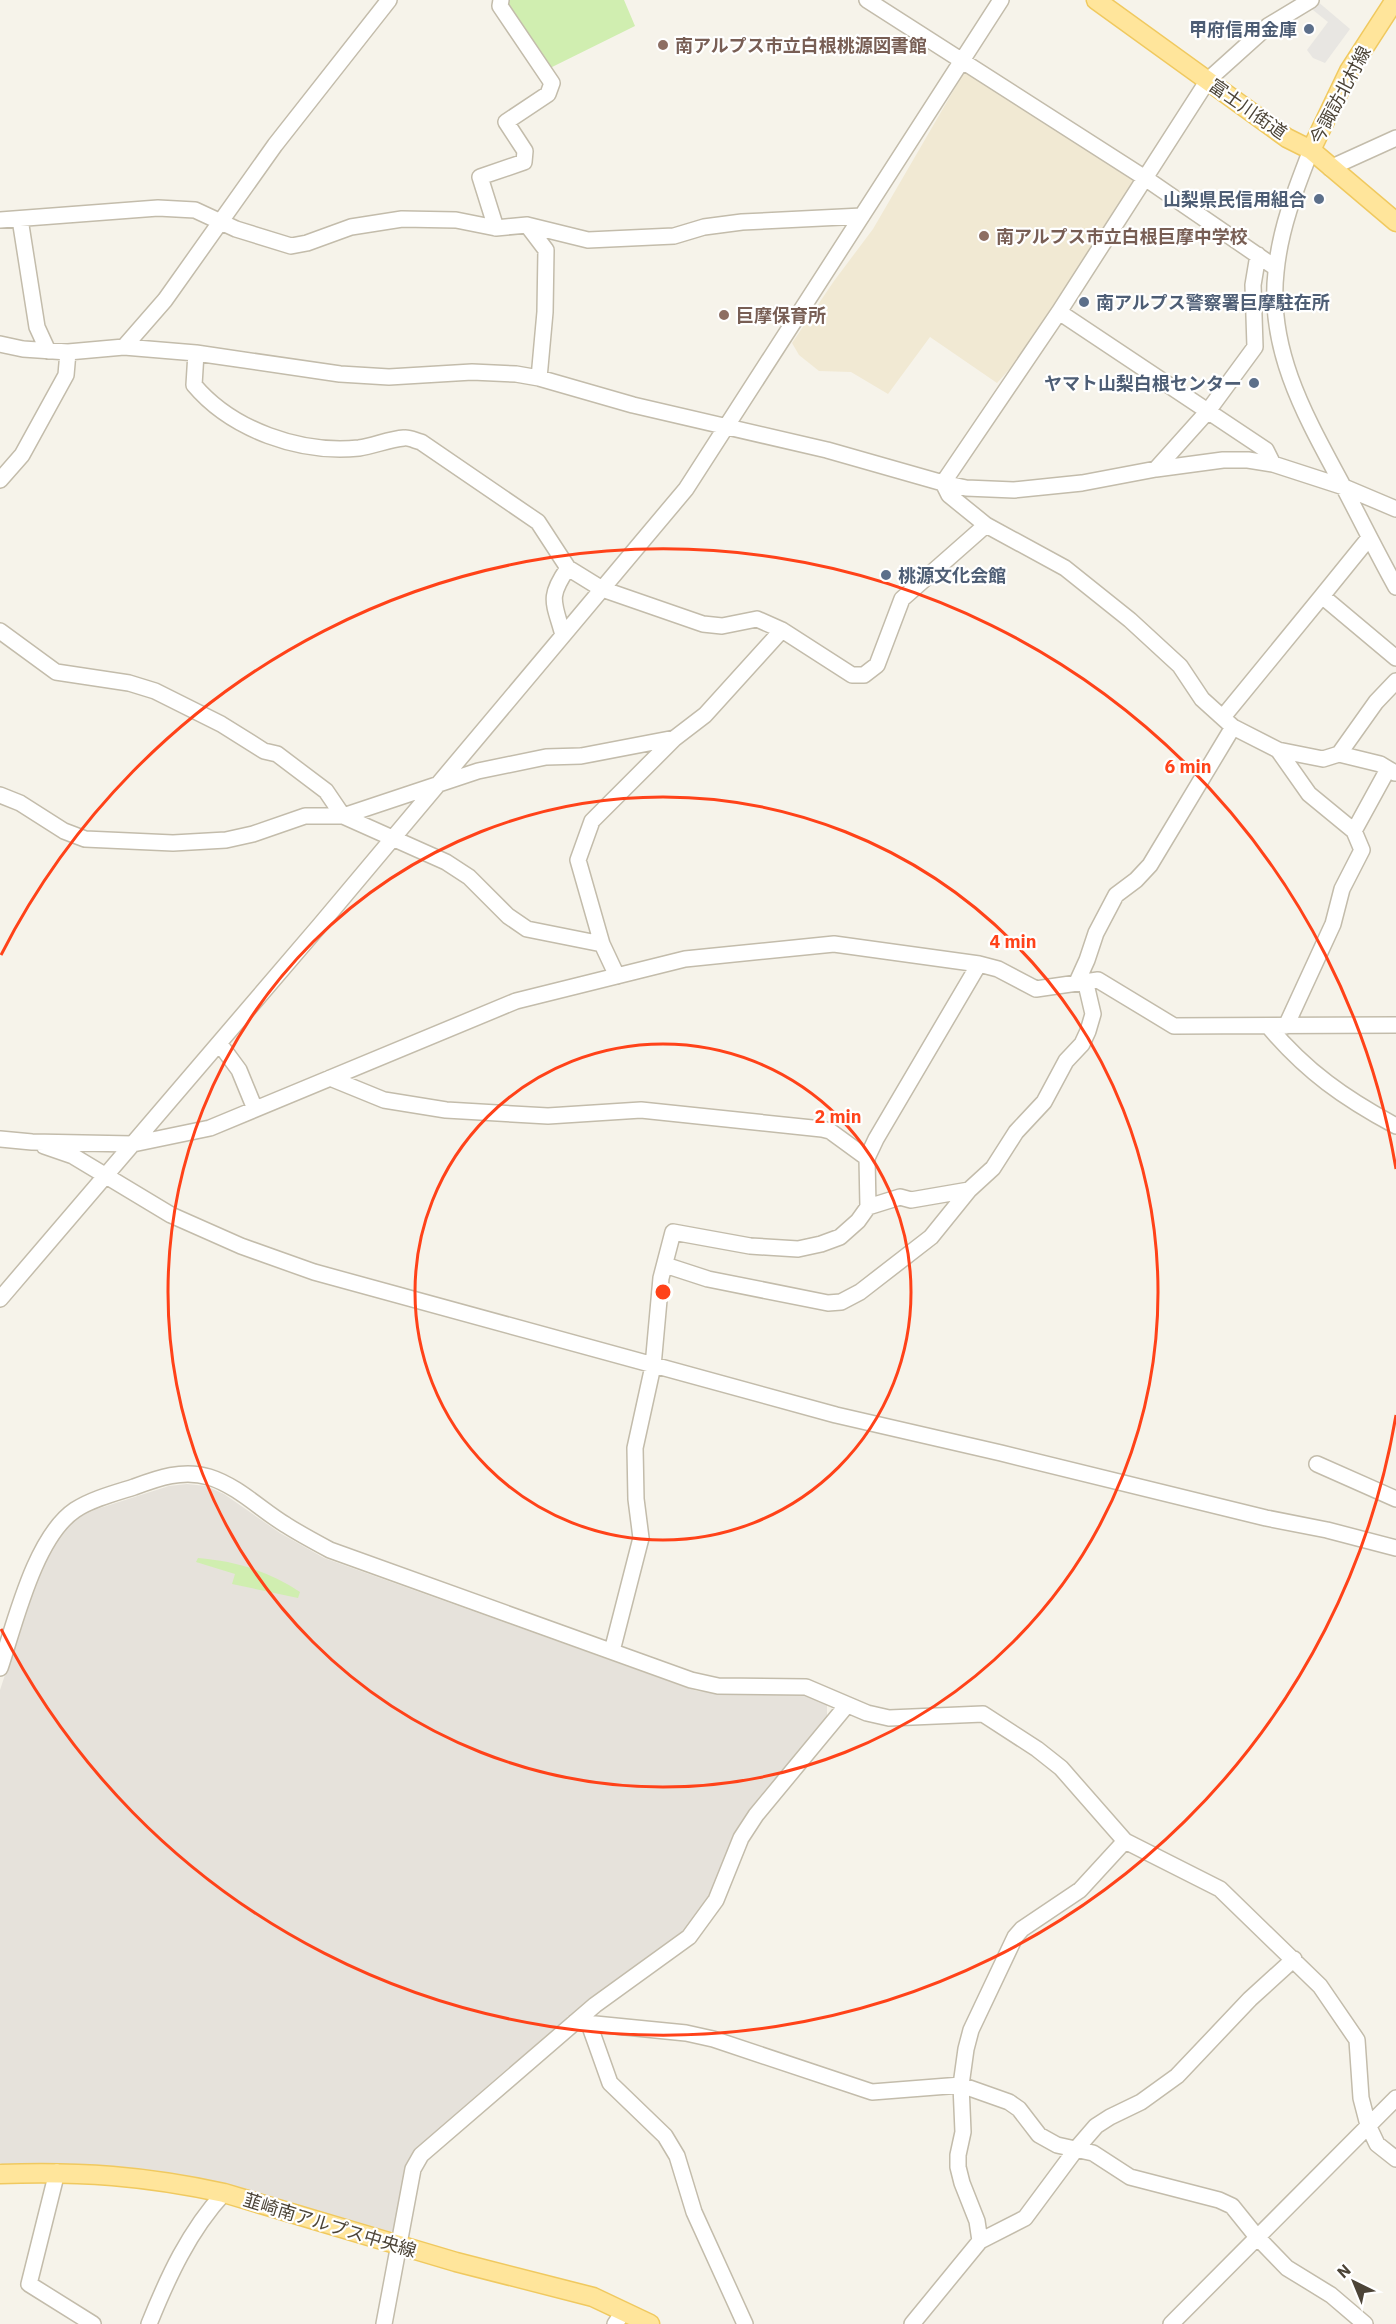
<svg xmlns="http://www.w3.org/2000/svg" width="1396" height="2324" viewBox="0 0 1396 2324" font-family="'IBM Plex Sans','Noto Sans JP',sans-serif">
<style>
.industrial{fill:#e6e2db}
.education{fill:#f1e9d3}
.green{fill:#d0eeb0}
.parking{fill:#e8e6e2}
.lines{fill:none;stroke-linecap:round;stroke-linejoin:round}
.minor-casing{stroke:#c3bcab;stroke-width:18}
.major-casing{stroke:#f0c95f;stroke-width:21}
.minor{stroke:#fff;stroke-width:15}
.major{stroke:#ffe59b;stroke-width:18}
.ring{fill:none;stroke:#ff4219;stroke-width:3}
.service-dot{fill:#5c6f8a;stroke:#fff;stroke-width:2}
.education-dot{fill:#8d6e63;stroke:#fff;stroke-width:2}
.labels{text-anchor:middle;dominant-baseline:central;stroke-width:4.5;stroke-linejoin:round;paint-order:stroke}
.service-label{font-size:18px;font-weight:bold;fill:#4e5e75;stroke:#fff;text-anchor:end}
.education-label{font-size:18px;font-weight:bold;fill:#785e54;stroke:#fff;text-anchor:start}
.street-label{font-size:18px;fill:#4c4437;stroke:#fff}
.centre{fill:#ff4219;stroke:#fff;stroke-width:3}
.ring-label{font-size:18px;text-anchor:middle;font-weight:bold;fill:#ff4219;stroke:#fff;stroke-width:4.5;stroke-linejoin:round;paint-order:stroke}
</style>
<rect width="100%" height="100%" fill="#f6f3ea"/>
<path class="industrial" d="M187,1484L206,1486L224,1494L280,1533L324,1558L674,1683L697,1691L727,1694L804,1693L827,1705V1718L750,1811L731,1841L709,1898L691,1925L673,1942L583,2005L418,2151L396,2227L389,2234L214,2184L4,2165L0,2163V1690L34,1587L47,1556L65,1528L79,1517L97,1509L169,1486Z"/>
<path class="education" d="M966,69L1136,180L1034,342L997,383L930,337L888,394L851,372L819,371L799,355L792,343L834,281L873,229Z"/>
<path class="green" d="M501,0H624L635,26L544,71Z
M198,1558C235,1561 269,1571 300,1592L298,1598L232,1584L235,1574L196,1562Z"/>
<path class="parking" d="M1317,1L1350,29L1325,63L1313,58L1307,50L1328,22L1308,6Z"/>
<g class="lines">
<g class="minor-casing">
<path id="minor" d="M867,0L1145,178L1276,268
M1311,150C1295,191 1280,229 1276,272C1267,351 1307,419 1343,486C1361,520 1377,553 1396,587
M1330,168L1396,138
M20,219L37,327L48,351
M0,220L158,208L195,210L236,229L291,246L307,243L351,227L402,219L456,220L496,228L527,225L588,240L674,236L704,227L742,222L862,216
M527,225L546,250L545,312L539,378
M496,228L480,177L524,162L525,151L506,122L548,94L552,83L500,6L501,0
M1059,312L1266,450L1273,464
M0,344L23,349L68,352L124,347L196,353L340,374L389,377L472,372L516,374L539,378L633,405L827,450L943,483L966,488L1014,490L1082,483L1156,469L1223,460H1248L1273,464L1344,487L1396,509
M124,347L165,300L275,145L389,0
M196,353L194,385C232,430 300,454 359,448C374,446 389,439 404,438C409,437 416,441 421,442L538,522L568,568L602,589L703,624L722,626L757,619L782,630L852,675H864L877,665L902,599L986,525
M1156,469L1208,411L1255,347L1253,285L1258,255
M0,480L22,455L66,375L68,352
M943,483L1059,312L1208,80L1268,26L1311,0
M943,483L949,495L986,525L1065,568L1130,620L1180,666L1202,699L1233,727L1278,750L1323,759L1339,754L1376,702L1396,681
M1322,596L1369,538
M0,631L56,672L129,683L155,691L221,724L264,751L277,754L326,791L343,816L446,862L469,877L508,916L527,929L602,944
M563,635C554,602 547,598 568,568
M1223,717L1322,596L1396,658
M1278,750L1309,794L1354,831
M1339,754L1380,764L1395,773
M0,795L20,803L64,831L85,839L173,843L226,840L253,834L305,816H343L478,771L546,757L581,756L675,738L705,715L782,630
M617,976L602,944L578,860L592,821L675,738
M1077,982L1087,960L1096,933L1116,895L1136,880L1150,865L1233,727
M1268,1026C1307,1072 1344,1098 1396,1126
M1286,1026L1333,924L1342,889L1362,850L1354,831L1388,769
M219,1043L239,1070L255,1109
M330,1078L384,1100L446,1110L548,1116L641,1110L822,1129L830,1131L867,1158
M0,1139L32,1142L133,1144L210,1128L516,1001L685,959L834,944L979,964L998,969L1036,989L1098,980L1174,1026L1396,1025
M44,1146L73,1156L171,1215L241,1246L314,1272L836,1415L1001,1453L1266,1518L1327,1530L1396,1548
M868,1207L867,1158L876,1139L979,964
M665,1265L708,1279L828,1303L841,1302L860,1292L931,1237L969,1190
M0,1299L320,925L686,489L1001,0
M1317,1464L1396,1499
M612,1651L641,1538L636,1499L635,1448L653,1366L661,1278L673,1232L750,1246L798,1249L821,1244L840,1237L858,1221L868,1207L900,1197L911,1200L969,1190L993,1168L1016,1132L1044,1102L1066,1061L1082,1044L1088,1031L1093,1014L1085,980
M0,1668C15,1623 35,1537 75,1510C92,1499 115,1493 134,1487C158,1478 183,1469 209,1477C238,1486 261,1510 286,1525C300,1534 315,1542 330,1550L691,1680L718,1686L806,1687L867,1713L889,1718L983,1714L1037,1749L1061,1768L1125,1841L1220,1889L1320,1986L1357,2040L1361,2098L1368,2125L1377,2144L1396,2159
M575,2022L686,2033L713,2039L872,2092L961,2085L1009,2102L1019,2109L1039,2135L1057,2145L1093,2153L1130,2177L1219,2200L1232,2206L1257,2237L1287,2268L1331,2295L1365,2324
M589,2024L610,2083L665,2136L677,2156L694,2212L745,2324
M57,2172L29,2284L93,2324
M980,2241L977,2221L962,2183L958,2167V2155L963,2132L961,2085L966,2049L971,2030L1015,1937L1022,1929L1080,1890L1125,1841
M149,2324C168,2277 189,2231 224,2193
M384,2324L413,2169L421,2155L595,2005L689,1937L716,1900L741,1838L756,1815L847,1705
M615,2324L624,2311
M912,2324L980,2241L1025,2218L1077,2148L1096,2126L1110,2117L1141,2102L1177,2076L1250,1999L1294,1959
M1171,2324L1396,2098"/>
</g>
<g class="major-casing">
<path id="major" d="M1096,0L1287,138L1311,150L1396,222
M1311,150L1349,71L1395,0
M0,2174C79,2171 146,2176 224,2193L456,2262L593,2297L650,2324"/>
</g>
<use href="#minor" class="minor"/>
<use href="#major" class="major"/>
</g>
<g class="ring">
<circle cx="663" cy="1292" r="248"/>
<circle cx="663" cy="1292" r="495"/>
<path d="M1396 1415A743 743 0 0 1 1 1629M1 955A743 743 0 0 1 1396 1169"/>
</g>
<g class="service-dot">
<circle cx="1309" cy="29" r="6"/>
<circle cx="1319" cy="199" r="6"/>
<circle cx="1084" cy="302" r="6"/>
<circle cx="1254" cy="383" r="6"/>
<circle cx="886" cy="575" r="6"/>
</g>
<g class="education-dot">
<circle cx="663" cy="45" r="6"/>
<circle cx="984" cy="236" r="6"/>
<circle cx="724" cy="315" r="6"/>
</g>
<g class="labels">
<g class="service-label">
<text x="1297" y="29">甲府信用金庫</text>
<text x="1307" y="199">山梨県民信用組合</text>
<text x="1096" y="302" text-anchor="start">南アルプス警察署巨摩駐在所</text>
<text x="1242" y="383">ヤマト山梨白根センター</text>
<text x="898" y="575" text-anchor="start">桃源文化会館</text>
</g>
<g class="education-label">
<text x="675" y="45">南アルプス市立白根桃源図書館</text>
<text x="996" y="236">南アルプス市立白根巨摩中学校</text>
<text x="736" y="315">巨摩保育所</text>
</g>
<g class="street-label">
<text transform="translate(1340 95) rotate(-62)">今諏訪北村線</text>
<text transform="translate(1248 109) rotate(35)">富士川街道</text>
<text transform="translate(330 2225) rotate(17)">韮崎南アルプス中央線</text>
</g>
</g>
<circle cx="663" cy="1292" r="9" class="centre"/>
<g class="ring-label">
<text x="1188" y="773">6 min</text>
<text x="1013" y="948">4 min</text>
<text x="838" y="1123">2 min</text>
</g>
<g transform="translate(1354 2282) rotate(317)" stroke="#ffffff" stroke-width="4.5" paint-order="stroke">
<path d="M0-4.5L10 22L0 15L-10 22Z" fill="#4c4437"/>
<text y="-9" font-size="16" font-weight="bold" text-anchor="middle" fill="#4c4437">N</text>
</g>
</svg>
